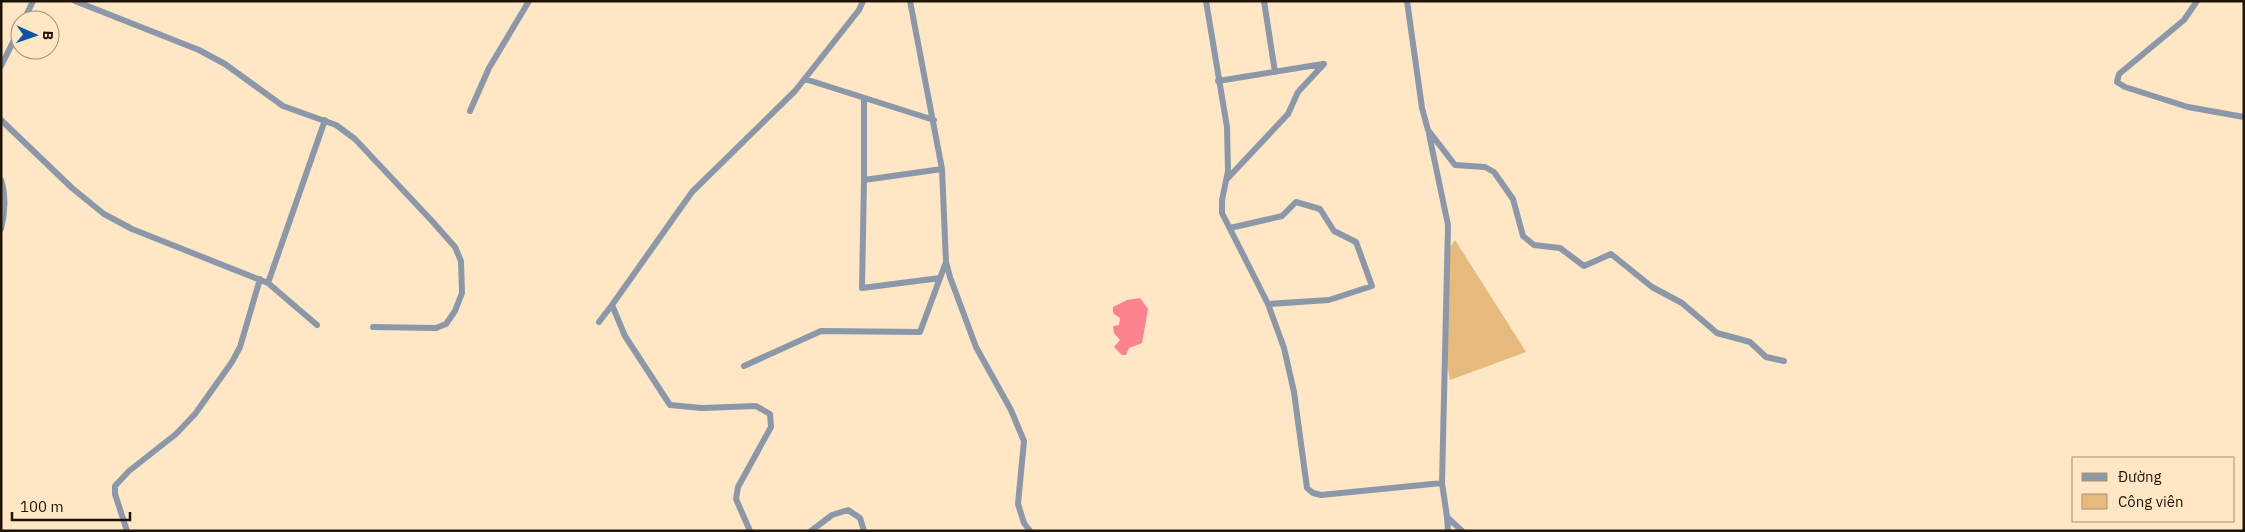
<svg xmlns="http://www.w3.org/2000/svg" width="2245" height="532" viewBox="0 0 2245 532" font-family="'IBM Plex Sans',sans-serif">
<style>
.green{fill:#e6b97c}
.water{fill:#fb838f}
.lines{fill:none;stroke-linecap:round;stroke-linejoin:round}
.street{stroke:#8b98a9;stroke-width:6}
</style>
<rect width="100%" height="100%" fill="#ffe6c4"/>
<path class="green" d="M1455,240L1526,352L1450,380L1446,359L1450,247Z"/>
<path class="water" d="M1140,298L1148,309L1142,343L1129,348L1126,355H1122L1114,347L1120,340L1114,333L1113,326L1119,325L1120,318L1113,313V307L1127,300Z"/>
<g class="lines">
<path class="street" d="M75,1L199,50L225,64L283,106L336,125L355,139L432,221L455,247L461,261L462,293L455,311L446,324L436,328L373,327
M910,1L942,169L946,262L950,277L976,347L1011,410L1024,441L1018,504L1024,523L1030,531
M1206,1L1227,127L1228,171L1222,200V213L1268,304L1284,348L1294,392L1307,488L1313,493L1321,495L1442,483
M1264,1L1275,72
M1407,1L1422,108L1428,130L1455,165L1485,167L1494,172L1513,199L1523,236L1534,245L1560,248L1584,266L1611,254L1652,287L1682,303L1717,333L1750,342L1766,357L1784,361
M2197,1L2184,20L2119,74L2117,82L2125,87L2188,107L2244,117
M24,20L33,1
M1,66L20,28
M805,79L934,120
M1218,81L1323,64
M864,98V180L942,169
M470,111L489,68L529,1
M1,120L72,188L104,214L132,229L268,283
M1429,134L1448,225L1442,483L1447,517L1462,531
M1227,179L1288,114L1298,92L1324,64
M1,180C6,194 5,214 1,229
M864,180L862,288L940,278
M1230,228L1282,216L1296,202L1320,209L1334,231L1356,242L1372,286L1329,300L1268,304
M599,322L612,305
M317,325L268,283L325,120
M744,366L821,331L920,332L946,262
M1447,517L1448,531
M127,531L115,494V486L129,471L176,434L195,414L232,362L240,347L260,279
M750,531L736,499L738,487L771,427L770,414L756,406L702,408L670,405L625,336L612,305L692,192L795,91L859,10L863,1
M811,531L832,515L848,510L860,518L864,531"/>
</g>
<rect width="2245" height="532" fill="none" stroke="#1e1304" stroke-width="5"/>
<rect x="2072" y="457" width="162" height="65" fill="#ffe6c4" stroke="#a59277"/>
<rect x="2082" y="473" width="25" height="8" fill="#8b98a9" stroke="#a59277"/>
<text x="2118" y="482" font-size="15" fill="#1e1304">Đường</text>
<rect x="2082" y="494" width="25" height="15" fill="#e6b97c" stroke="#a59277"/>
<text x="2118" y="507" font-size="15" fill="#1e1304">Công viên</text>
<g transform="translate(35 35) rotate(92)"><circle r="24" fill="#ffe6c4" stroke="#a59277"/>
<path d="M0-4L9 19L0 12L-9 19Z" fill="#0b55a4"/>
<text y="-8" font-size="14" font-weight="bold" text-anchor="middle" fill="#1e1304">B</text>
</g>
<path d="M12 512v8h118v-8" fill="none" stroke="#1e1304" stroke-width="2.5"/>
<text x="20" y="512" font-size="15" fill="#1e1304" stroke="#ffe6c4" stroke-width="4" paint-order="stroke">100 m</text>
</svg>
